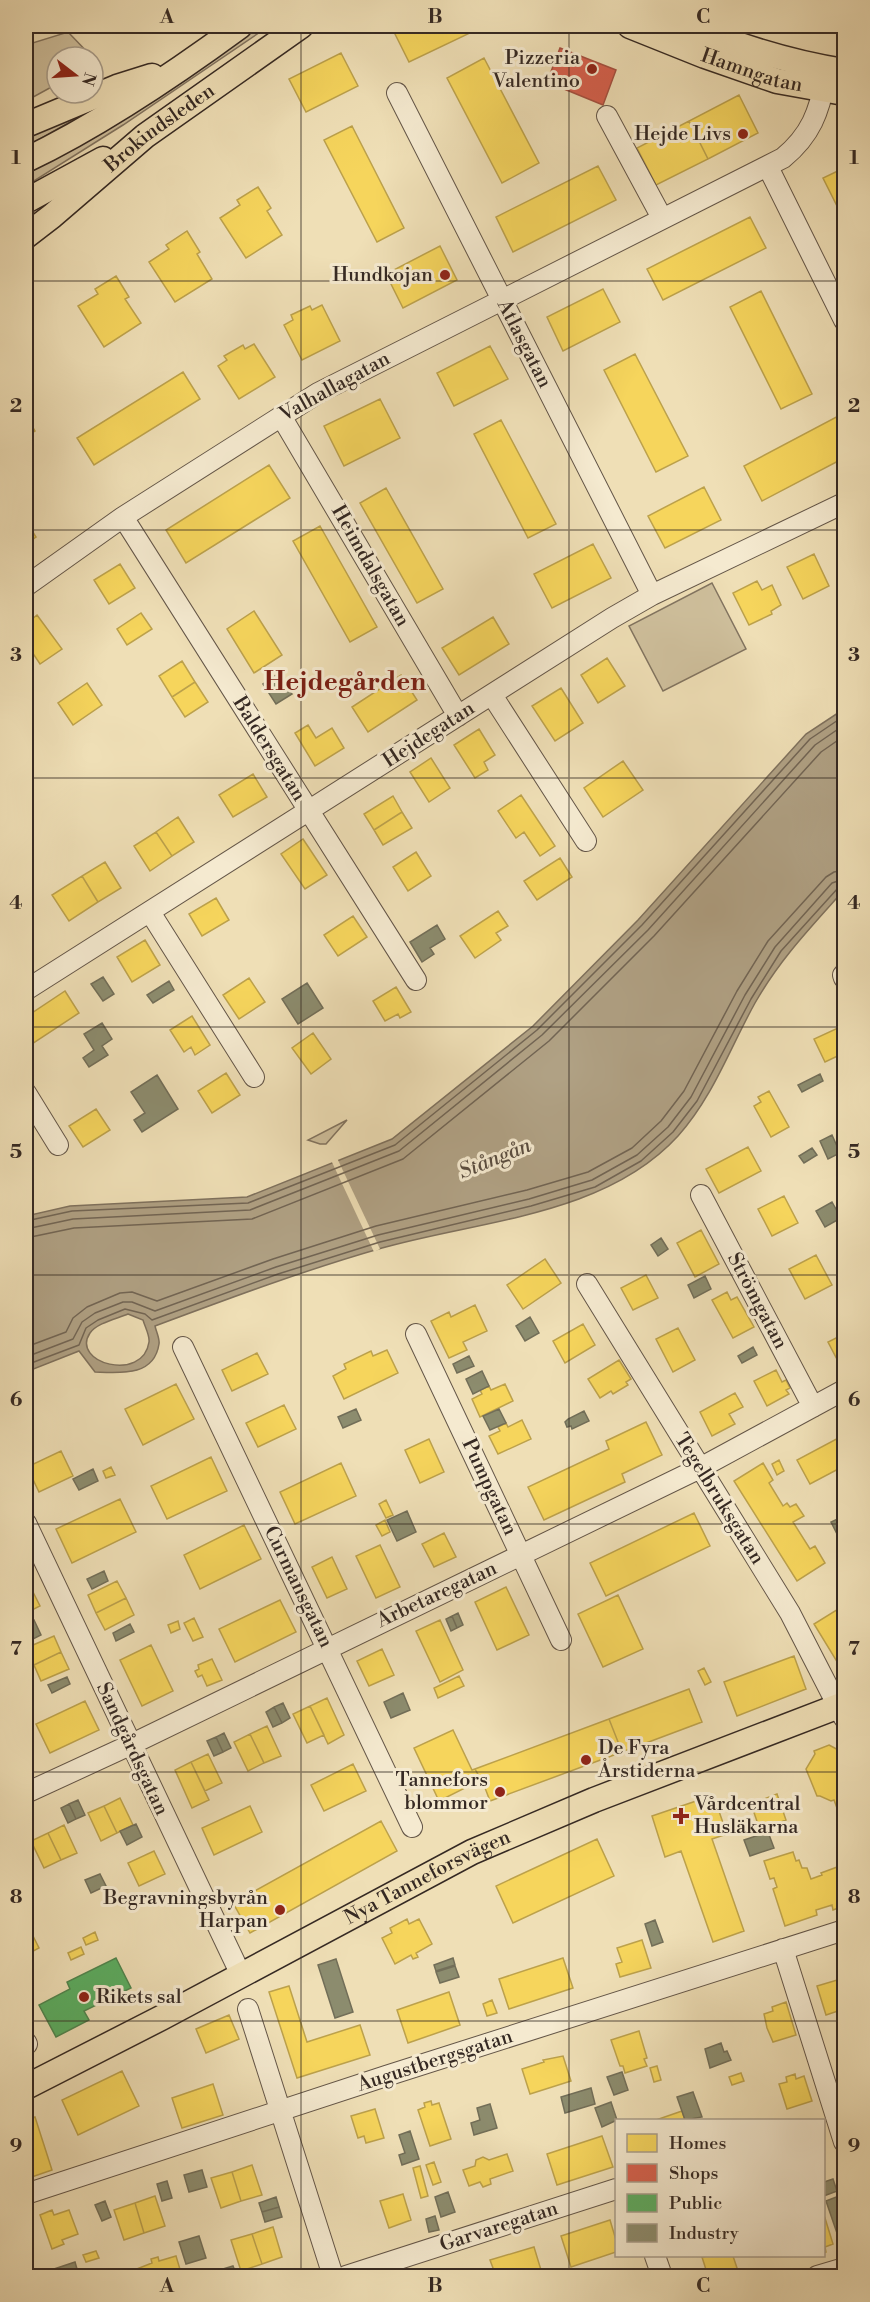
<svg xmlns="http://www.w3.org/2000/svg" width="870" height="2302" viewBox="0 0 870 2302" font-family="'Libre Bodoni',serif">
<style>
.green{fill:#cfc09d;stroke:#827460;stroke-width:1.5}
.water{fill:#b0a184;stroke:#7f715d;stroke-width:1.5;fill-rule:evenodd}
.pier{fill:#efdfb6}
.homes{fill:#f6d55c;stroke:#bca14b;stroke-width:1.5}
.shops{fill:#d6604d;stroke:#a65040;stroke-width:1.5}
.public{fill:#5aae61;stroke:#4f864e;stroke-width:1.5}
.industry{fill:#8c8c6e;stroke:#726e58;stroke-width:1.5}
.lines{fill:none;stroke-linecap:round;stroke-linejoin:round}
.shore{stroke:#726554;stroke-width:1.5}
.minor-casing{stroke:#645648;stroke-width:22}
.major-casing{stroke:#352923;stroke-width:27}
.minor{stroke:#f5ead0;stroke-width:20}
.major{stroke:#efdfb6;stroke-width:24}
.grid{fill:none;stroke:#352923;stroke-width:1.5;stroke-opacity:0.55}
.poi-dot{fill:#8f2418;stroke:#f5ead0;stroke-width:2}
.labels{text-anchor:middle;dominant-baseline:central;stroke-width:6;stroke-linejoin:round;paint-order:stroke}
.poi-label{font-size:20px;fill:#352923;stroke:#f5ead0;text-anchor:end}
.street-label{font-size:20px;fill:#352923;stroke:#f5ead0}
.water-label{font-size:21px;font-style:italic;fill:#5a4d40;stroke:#f5ead0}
.district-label{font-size:26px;font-weight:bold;fill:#7a1f14;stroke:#f5ead0}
.neatline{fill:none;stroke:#352923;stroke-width:2}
.grid-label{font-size:20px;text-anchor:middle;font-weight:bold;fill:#352923}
</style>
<rect width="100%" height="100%" fill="#efdfb6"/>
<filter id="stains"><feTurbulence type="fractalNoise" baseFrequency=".00333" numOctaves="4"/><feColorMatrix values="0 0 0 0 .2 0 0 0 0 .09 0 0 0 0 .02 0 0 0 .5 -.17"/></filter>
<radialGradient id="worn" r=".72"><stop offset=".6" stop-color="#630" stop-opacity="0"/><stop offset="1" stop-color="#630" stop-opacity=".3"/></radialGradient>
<path class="green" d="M259,26H269L123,125L26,186V174L85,141Z
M68,32L92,57H57V84L26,101V45Z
M84,114L26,147V137Z
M712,583L746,649L663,691L629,626Z
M347,1120L326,1144H320L308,1140Z"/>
<path class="water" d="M844,709V890C811,927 780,959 755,1003C730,1048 713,1097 678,1136C605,1216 480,1220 382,1248C305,1270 230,1298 155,1326C156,1331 160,1339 159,1344C154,1377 120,1373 95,1372L79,1351L26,1372V1216L70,1206L247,1197L392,1139L533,1026L638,920L806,734ZM128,1314L143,1320C145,1327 150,1336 149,1342C143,1383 70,1363 90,1333C97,1323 116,1319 128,1314Z"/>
<path class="pier" d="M337,1158L380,1249L374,1252L331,1160Z"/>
<path class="homes" d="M391,26H467L470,33L409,62Z
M341,53L358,86L306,112L289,79Z
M484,58L539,163L502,183L447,78Z
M739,95L758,133L708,159L689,121Z
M689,121L708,159L656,185L637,148Z
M352,126L404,228L377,242L324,140Z
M598,166L616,200L513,252L496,217Z
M844,168V210L840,212L823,178Z
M258,187L271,208L267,211L282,235L246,258L220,218L240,205L237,200Z
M750,217L766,248L663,300L647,269Z
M187,231L200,252L197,254L212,279L175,302L149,262L169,249L166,245Z
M440,246L457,280L403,308L386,274Z
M116,276L129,297L125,299L141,323L104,347L78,306L98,294L95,289Z
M603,289L620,322L563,351L547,317Z
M761,291L812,394L781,409L730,307Z
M322,305L340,341L302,360L284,325L293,320L291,315L310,306L312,310Z
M254,344L275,377L239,399L218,366L227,360L224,356L243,345L245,349Z
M490,346L508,379L454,406L437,373Z
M635,354L688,456L656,472L604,370Z
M183,372L200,399L94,465L77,438Z
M380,399L400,438L344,466L324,426Z
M844,413V458L762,501L744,466Z
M26,416L35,431L26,437L28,441L26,442Z
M501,420L556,524L528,538L474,434Z
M269,465L290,498L186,563L166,530Z
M704,487L721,520L665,548L648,516Z
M386,488L443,589L417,603L360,503Z
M26,521L36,537L26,544Z
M320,526L377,627L350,642L293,541Z
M593,544L611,578L552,608L534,574Z
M814,554L829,586L803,599L787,567Z
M120,564L135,588L109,604L94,580Z
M757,581L762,590L772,585L781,605L771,611L772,614L749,625L733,593Z
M254,611L282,655L254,673L227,629Z
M141,613L152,629L127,645L117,629Z
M37,615L62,649L40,664L26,643V624Z
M493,617L509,644L459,675L442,648Z
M607,658L625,686L598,703L581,675Z
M182,661L195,682L172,697L159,676Z
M401,675L417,700L368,732L352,707Z
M195,682L208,702L185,717L172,697Z
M87,683L102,705L73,725L58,703Z
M561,688L583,723L555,741L532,706Z
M308,725L316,738L332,728L344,748L315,766L295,733Z
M479,729L495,755L484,762L488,770L475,778L454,745Z
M431,758L450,788L429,802L410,772Z
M623,761L643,790L603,817L584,788Z
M253,774L267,797L233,817L219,795Z
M521,795L555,846L540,856L524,832L516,838L498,811Z
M393,796L402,812L374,830L364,814Z
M402,812L412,828L383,845L374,830Z
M178,817L194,842L172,856L156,832Z
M156,832L172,856L150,871L134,846Z
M303,839L327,875L305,889L281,854Z
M416,852L431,876L408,891L393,867Z
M560,858L572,877L537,900L524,881Z
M105,862L121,888L98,902L82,876Z
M82,876L98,902L69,921L52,895Z
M216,898L229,920L202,936L189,914Z
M498,911L508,926L496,933L501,940L475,958L460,936Z
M353,916L367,937L338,956L324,935Z
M145,940L160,965L132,982L117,957Z
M249,978L265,1002L239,1019L223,995Z
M396,987L411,1012L400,1018L398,1014L385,1021L373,1001Z
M65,991L79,1013L32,1044L26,1033V1017Z
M192,1016L210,1045L195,1055L191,1047L184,1052L170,1030Z
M838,1028L844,1041V1053L825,1062L814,1039Z
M313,1033L331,1059L311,1074L292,1048Z
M226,1073L240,1095L212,1113L198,1091Z
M769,1091L789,1127L771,1137L754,1106L761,1102L758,1097Z
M96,1109L110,1130L83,1147L69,1126Z
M748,1147L761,1171L719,1193L706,1169Z
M784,1196L798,1223L772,1236L758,1209Z
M701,1230L719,1264L695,1277L677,1243Z
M816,1255L832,1285L805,1299L789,1269Z
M545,1259L561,1283L523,1309L507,1285Z
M646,1275L658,1298L633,1310L621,1288Z
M727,1292L731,1300L737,1297L754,1327L733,1338L712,1300Z
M475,1305L487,1331L463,1342L467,1350L449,1358L431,1321L449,1312L451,1317Z
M583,1324L595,1345L565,1363L553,1341Z
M678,1328L695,1360L673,1372L656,1339Z
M844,1334V1365L841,1367L828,1342Z
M387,1350L398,1373L344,1399L333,1376L346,1369L344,1364L371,1351L373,1356Z
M257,1353L268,1374L232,1391L222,1370Z
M619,1360L631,1379L626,1382L628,1385L613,1394L611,1391L600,1398L588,1379Z
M776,1370L782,1382L786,1380L790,1388L786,1390L789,1394L767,1406L754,1381Z
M176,1384L194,1419L143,1445L125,1409Z
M505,1384L513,1401L480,1417L472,1399L482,1394L480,1390L489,1386L491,1390Z
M735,1393L743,1407L729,1414L735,1424L712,1436L700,1412Z
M284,1405L296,1429L258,1447L246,1423Z
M522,1420L531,1439L498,1454L489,1436L500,1431L498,1427L506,1423L508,1427Z
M646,1422L662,1455L622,1474L625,1482L544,1520L528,1487L609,1449L606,1441Z
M844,1435V1466L810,1484L797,1460Z
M429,1439L444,1472L420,1483L405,1450Z
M61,1451L73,1476L39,1492L27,1467Z
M211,1457L227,1491L167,1519L151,1486Z
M779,1460L784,1471L777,1475L772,1464Z
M341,1463L356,1496L295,1524L280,1492Z
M763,1463L773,1480L769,1483L783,1506L787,1503L790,1507L796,1504L804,1516L793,1522L810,1549L815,1546L825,1563L797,1581L734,1481Z
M111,1467L115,1475L106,1478L103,1471Z
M120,1499L136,1532L72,1563L56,1529Z
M386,1500L393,1515L386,1518L379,1504Z
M694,1513L710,1546L606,1596L590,1563Z
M385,1520L390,1532L382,1536L376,1525Z
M244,1525L261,1559L200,1589L184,1555Z
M444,1533L456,1557L434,1567L422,1544Z
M380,1545L400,1587L376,1598L356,1556Z
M332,1557L347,1589L327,1598L312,1567Z
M117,1581L126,1598L96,1613L88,1595Z
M506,1587L529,1635L497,1650L475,1602Z
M32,1590L40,1606L26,1613V1593Z
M618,1595L643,1649L603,1667L578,1614Z
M126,1598L134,1615L105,1630L96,1613Z
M280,1600L296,1632L235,1662L219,1629Z
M843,1606L844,1608V1667L839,1665L814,1624Z
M194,1618L203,1637L193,1641L184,1623Z
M440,1620L463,1670L440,1682L416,1631Z
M178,1621L180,1629L171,1633L168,1625Z
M54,1636L61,1652L34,1665L26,1648Z
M151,1645L173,1691L142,1706L120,1660Z
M382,1649L394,1675L369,1686L357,1661Z
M61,1652L69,1669L41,1681L34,1665Z
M794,1656L806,1689L737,1716L724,1682Z
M212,1659L222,1680L207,1686L202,1675L198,1677L195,1671L199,1669L198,1665Z
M704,1668L711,1682L705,1685L698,1671Z
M459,1676L464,1686L438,1698L434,1688Z
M689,1689L702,1722L622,1752L609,1719Z
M327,1698L344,1735L328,1744L310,1706Z
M85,1701L99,1730L50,1753L36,1724Z
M310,1706L324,1735L307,1743L293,1714Z
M609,1719L622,1752L490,1801L482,1780H481L475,1769Z
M267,1726L281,1756L264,1763L250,1734Z
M453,1730L472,1770L475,1769L481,1780L439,1801L414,1748Z
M250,1734L264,1763L248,1771L234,1742Z
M829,1745L844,1753V1827L834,1800L831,1801L820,1796H817L806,1769L815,1754L814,1751Z
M208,1754L222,1783L205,1791L191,1762Z
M191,1762L209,1800L192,1808L175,1770Z
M353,1764L366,1791L324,1811L311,1785Z
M777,1794L786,1820L760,1830L751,1804Z
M120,1798L133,1825L117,1833L104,1806Z
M705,1798L707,1803L715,1800L727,1834L712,1839L744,1931L713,1942L681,1851L665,1857L652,1816Z
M104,1806L117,1833L101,1841L88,1813Z
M250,1806L262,1832L214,1855L202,1828Z
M381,1821L397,1851L250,1933L233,1903Z
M64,1825L77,1853L61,1860L48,1833Z
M48,1833L61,1860L44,1868L31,1841Z
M597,1839L614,1876L513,1923L496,1886Z
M154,1851L165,1874L139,1886L128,1863Z
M793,1852L796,1861L799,1860L802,1868H807L811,1879L822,1875L821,1873L840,1866L842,1869L844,1868V1906L833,1910L832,1905L816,1910L817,1915L785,1926L773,1889L777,1887L774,1878L770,1879L764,1861Z
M407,1919L409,1924L419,1919L432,1944L416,1953L418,1957L413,1959L411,1955L395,1964L382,1938L392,1933L390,1928Z
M27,1924L39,1948L26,1955V1925Z
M95,1932L98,1940L86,1945L83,1938Z
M642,1940L651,1968L620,1977L616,1964L622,1962L617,1948Z
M81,1947L84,1954L71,1960L68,1953Z
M563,1958L573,1988L509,2009L499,1979Z
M844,1978V2009L826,2015L817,1986Z
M289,1986L307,2042L360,2025L370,2055L297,2078L269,1992Z
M449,1992L460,2025L408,2043L397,2010Z
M492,2000L497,2013L487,2016L483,2004Z
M786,2002L796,2035L773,2042L767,2028L764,2014L773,2011L772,2007Z
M229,2015L239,2039L206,2053L196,2029Z
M639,2031L647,2058L644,2059L647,2066L625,2073L623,2066H620L611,2040Z
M563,2056L571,2081L530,2094L522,2069L544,2062L543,2060Z
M657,2066L661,2080L654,2082L650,2068Z
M122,2071L139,2106L78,2135L62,2100Z
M741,2073L744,2081L732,2085L729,2077Z
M795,2074L796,2079L804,2076L812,2101L787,2109L779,2084L787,2082L786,2077Z
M213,2084L223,2115L182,2128L172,2098Z
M431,2101L432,2105L439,2103L451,2139L430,2146L418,2110L425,2107L424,2103Z
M375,2109L384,2138L366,2143L364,2136L358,2138L351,2116Z
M682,2111L685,2120H656Z
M35,2117L52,2170L26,2179V2120Z
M602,2136L613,2167L557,2185L547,2154Z
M507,2154L513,2171L490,2179L491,2184L483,2187L480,2182L469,2186L463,2170L475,2166L476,2160L483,2157L489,2160Z
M434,2162L441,2182L433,2185L426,2165Z
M252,2165L262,2195L241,2201L232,2172Z
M420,2166L428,2196L421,2198L413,2168Z
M232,2172L241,2201L221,2208L211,2178Z
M403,2194L411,2220L389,2228L380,2201Z
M155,2196L165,2226L144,2233L135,2203Z
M135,2203L144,2233L124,2240L114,2210Z
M52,2210L54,2215L69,2210L78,2234L62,2240L64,2244L52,2249L40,2215Z
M825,2218L833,2244L825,2247L826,2252L824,2253V2219Z
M610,2220L616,2240V2252L571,2267L561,2236Z
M273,2227L282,2257L262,2264L252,2234Z
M252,2234L262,2264L241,2271L231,2240Z
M534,2247L541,2270L527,2275V2276H496L490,2260Z
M96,2251L99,2258L86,2262L83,2255Z
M176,2256L182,2276H119L152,2263L151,2259L158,2257L159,2261Z
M707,2256H733L739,2274L731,2276H708L702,2257Z"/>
<path class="shops" d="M560,48L616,70L603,105L547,82Z"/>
<path class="public" d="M116,1958L131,1988L84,2011L89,2020L56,2037L39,2005L70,1989L67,1982Z"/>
<path class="industry" d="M278,674L292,694L276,704L263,684Z
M437,925L445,939L430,948L434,954L422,962L410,942Z
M103,977L114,994L103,1001L91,984Z
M169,981L174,990L153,1003L147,995Z
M307,983L323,1008L298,1024L282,999Z
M102,1023L112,1039L102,1046L108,1055L89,1067L83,1058L94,1050L84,1034Z
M820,1074L823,1081L802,1092L798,1085Z
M157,1075L178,1109L142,1132L134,1120L145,1113L131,1092Z
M832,1135L840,1153L828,1159L820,1141Z
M812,1148L817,1155L804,1163L799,1156Z
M832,1202L841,1218L825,1227L816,1211Z
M661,1238L668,1249L658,1256L651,1245Z
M705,1276L711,1289L694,1298L688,1285Z
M844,1299V1316L837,1303Z
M530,1317L539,1333L525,1341L516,1326Z
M753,1347L757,1355L742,1363L738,1356Z
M469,1356L474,1366L457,1373L453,1364Z
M482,1371L489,1386L473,1394L466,1379Z
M356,1409L361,1420L343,1428L338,1417Z
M499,1409L506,1423L490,1430L483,1416Z
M584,1411L589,1421L572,1429L571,1426L567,1427L565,1422L568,1419Z
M93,1469L98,1481L79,1490L73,1479Z
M407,1511L416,1532L397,1541L387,1520Z
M844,1516V1548L831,1522Z
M104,1571L108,1581L92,1589L87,1579Z
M458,1613L463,1625L457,1628L452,1616Z
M452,1616L457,1628L451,1631L446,1619Z
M34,1620L41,1635L33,1639L26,1623Z
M26,1623L33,1639L26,1643Z
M130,1624L134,1632L116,1641L113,1633Z
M67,1677L70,1684L52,1693L48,1685Z
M403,1693L410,1710L391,1718L384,1702Z
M283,1703L290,1718L282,1723L274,1707Z
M274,1707L282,1723L273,1727L266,1712Z
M224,1733L231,1748L223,1752L216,1737Z
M216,1737L223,1752L214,1756L207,1741Z
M78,1800L85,1815L76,1819L69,1804Z
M69,1804L76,1819L68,1823L61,1808Z
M136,1824L142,1837L127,1845L120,1831Z
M768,1832L774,1848L750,1856L744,1840Z
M100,1874L106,1886L91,1893L85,1880Z
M655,1920L663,1942L652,1946L645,1924Z
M453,1958L455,1965L436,1971L434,1965Z
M336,1959L353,2012L335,2018L318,1965Z
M455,1966L459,1977L440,1983L436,1972Z
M721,2043L724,2052L727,2051L731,2060L710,2068L705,2049Z
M622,2072L628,2090L614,2095L607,2077Z
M591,2088L595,2104L565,2113L561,2097Z
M693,2092L702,2117L685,2120L677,2097Z
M611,2102L617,2120L602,2127L595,2108Z
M490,2104L497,2128L474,2135L471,2123L480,2120L477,2108Z
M410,2131L419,2159L402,2165L399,2155L405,2153L399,2135Z
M202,2170L207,2187L189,2192L184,2175Z
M833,2179L837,2191L824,2196V2182Z
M167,2181L172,2198L162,2201L157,2184Z
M448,2192L455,2212L441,2217L435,2197Z
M844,2194V2231L837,2233L826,2201Z
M276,2197L279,2207L262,2212L259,2203Z
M105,2201L111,2217L102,2221L95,2205Z
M279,2207L282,2217L265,2222L262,2212Z
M435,2216L439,2230L429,2232L426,2219Z
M199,2236L206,2258L186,2264L179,2242Z
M75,2262L79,2276H26L47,2269L48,2271Z
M233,2266L237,2276H226L223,2269Z"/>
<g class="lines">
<path class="shore" d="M26,1221L72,1211L248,1203L395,1145L537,1030L642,925L810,739L844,716
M26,1229L73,1219L250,1210L399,1151L542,1035L648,930L815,745L844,725
M26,1238L74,1228L252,1219L403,1159L549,1041L654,936L821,752L844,736
M26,1347L66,1332L73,1318L87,1307L120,1293L132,1292L157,1301L273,1259L376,1226L527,1190L588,1172L632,1148L661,1121L684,1091L737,991L768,941L826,877L834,872L844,870
M26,1357L73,1339L82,1322L95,1313L123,1302H132L155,1311L276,1267L378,1235L529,1199L592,1180L637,1155L668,1127L691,1097L745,995L775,947L832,883L844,879
M26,1365L79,1345L86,1328L98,1320L125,1309L145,1314L152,1320L278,1274L380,1242L531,1206L595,1187L641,1161L673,1132L697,1101L751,999L781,951L838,888L844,886"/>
<g class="minor-casing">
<path id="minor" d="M397,93L652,595
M607,116L662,218
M768,167L844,320
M281,416L458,716
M123,517L416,980
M26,586L123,517L318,393L783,158C811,135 819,112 826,77
M492,695L586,841
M150,912L254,1077
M843,975L844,978
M26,990L612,618L652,595L844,503
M26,1093L58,1145
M701,1195L813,1407
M587,1284L790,1613L844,1718
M416,1334L561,1640
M183,1347L412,1827
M26,1523L241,1975
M26,1793L130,1745L700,1468L844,1390
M783,1949L844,2142
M248,2009L333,2276
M26,2042L27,2044
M26,2194L386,2076L844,1930
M655,2256L662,2276
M346,2276L616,2189
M817,2276L844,2268"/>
</g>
<g class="major-casing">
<g id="major">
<path id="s1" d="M630,26L705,56L777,81L844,93"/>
<path d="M688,26C738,46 791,63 844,71"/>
<path d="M26,125L117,87L152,76"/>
<path d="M26,160C97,126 176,73 240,26"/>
<path d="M26,201L103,159"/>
<path id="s2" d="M26,236L52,216L145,136L301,26"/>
<path id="s3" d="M26,2087L161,2018L472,1852L594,1800L844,1704"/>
</g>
</g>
<use href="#minor" class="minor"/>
<use href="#major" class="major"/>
</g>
<path class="grid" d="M301,26V2276M569,26V2276M26,281H844M26,530H844M26,778H844M26,1027H844M26,1275H844M26,1524H844M26,1772H844M26,2021H844"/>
<g class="poi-dot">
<circle cx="592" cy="69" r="6"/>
<circle cx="743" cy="134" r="6"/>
<circle cx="445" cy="275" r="6"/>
<circle cx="586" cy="1760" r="6"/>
<circle cx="500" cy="1792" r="6"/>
<path d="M678 1807h6v6h6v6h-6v6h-6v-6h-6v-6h6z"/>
<circle cx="280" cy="1910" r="6"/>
<circle cx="84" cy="1997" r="6"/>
</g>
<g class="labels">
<g class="poi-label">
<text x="580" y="58">Pizzeria<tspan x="580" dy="23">Valentino</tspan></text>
<text x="731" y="134">Hejde Livs</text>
<text x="433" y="275">Hundkojan</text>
<text x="598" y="1748" text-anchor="start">De Fyra<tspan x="598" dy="23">Årstiderna</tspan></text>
<text x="488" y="1780">Tannefors<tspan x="488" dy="23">blommor</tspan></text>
<text x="694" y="1804" text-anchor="start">Vårdcentral<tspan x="694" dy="23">Husläkarna</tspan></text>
<text x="268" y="1898">Begravningsbyrån<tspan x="268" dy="23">Harpan</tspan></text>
<text x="96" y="1997" text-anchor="start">Rikets sal</text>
</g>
<g class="street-label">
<text stroke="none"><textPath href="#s1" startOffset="130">Hamngatan</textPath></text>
<text stroke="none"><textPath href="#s2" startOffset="172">Brokindsleden</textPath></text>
<text transform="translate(524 344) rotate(63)">Atlasgatan</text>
<text transform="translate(335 387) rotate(-29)">Valhallagatan</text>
<text transform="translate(370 566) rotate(60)">Heimdalsgatan</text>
<text transform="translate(429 735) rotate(-33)">Hejdegatan</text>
<text transform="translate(269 749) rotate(58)">Baldersgatan</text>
<text transform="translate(757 1301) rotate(62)">Strömgatan</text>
<text transform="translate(489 1487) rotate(65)">Pumpgatan</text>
<text transform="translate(719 1499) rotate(58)">Tegelbruksgatan</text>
<text transform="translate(298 1587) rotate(64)">Curmansgatan</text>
<text transform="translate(437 1595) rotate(-25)">Arbetaregatan</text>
<text transform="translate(132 1749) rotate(65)">Sandgårdsgatan</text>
<text stroke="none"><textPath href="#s3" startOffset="453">Nya Tanneforsvägen</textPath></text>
<text transform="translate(435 2061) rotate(-18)">Augustbergsgatan</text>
<text transform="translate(499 2227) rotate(-18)">Garvaregatan</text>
</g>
<g class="water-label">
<text transform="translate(495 1159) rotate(-22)">Stångån</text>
</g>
<g class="district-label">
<text x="345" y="682">Hejdegården</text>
</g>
</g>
<rect width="870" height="2302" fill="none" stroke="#efdfb6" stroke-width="66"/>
<rect x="615" y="2119" width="210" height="138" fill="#f5ead0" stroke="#a89d8b" stroke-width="1.5"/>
<rect x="627" y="2134" width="30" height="18" fill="#f6d55c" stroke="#a89d8b" stroke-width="1.5"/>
<text x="669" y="2149" font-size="18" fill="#352923">Homes</text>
<rect x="627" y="2164" width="30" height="18" fill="#d6604d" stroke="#a89d8b" stroke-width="1.5"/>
<text x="669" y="2179" font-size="18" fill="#352923">Shops</text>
<rect x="627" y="2194" width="30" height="18" fill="#5aae61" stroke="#a89d8b" stroke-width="1.5"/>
<text x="669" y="2209" font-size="18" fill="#352923">Public</text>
<rect x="627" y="2224" width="30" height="18" fill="#8c8c6e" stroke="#a89d8b" stroke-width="1.5"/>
<text x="669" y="2239" font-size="18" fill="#352923">Industry</text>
<g transform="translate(75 75) rotate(107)"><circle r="28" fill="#f5ead0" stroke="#a89d8b" stroke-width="1.5"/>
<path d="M0-4.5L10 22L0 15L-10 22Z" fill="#8f2418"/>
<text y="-9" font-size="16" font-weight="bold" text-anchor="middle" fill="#352923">N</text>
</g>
<rect x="33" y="33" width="804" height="2236" class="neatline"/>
<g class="grid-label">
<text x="167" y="23">A</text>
<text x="435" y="23">B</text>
<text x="703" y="23">C</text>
<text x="16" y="164">1</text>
<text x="854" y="164">1</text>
<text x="16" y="412">2</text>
<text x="854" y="412">2</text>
<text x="16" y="661">3</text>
<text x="854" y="661">3</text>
<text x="16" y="909">4</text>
<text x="854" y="909">4</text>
<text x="16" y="1158">5</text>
<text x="854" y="1158">5</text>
<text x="16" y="1406">6</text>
<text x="854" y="1406">6</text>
<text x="16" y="1655">7</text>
<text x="854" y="1655">7</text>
<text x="16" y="1903">8</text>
<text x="854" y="1903">8</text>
<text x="16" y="2152">9</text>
<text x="854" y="2152">9</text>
<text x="167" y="2292">A</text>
<text x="435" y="2292">B</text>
<text x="703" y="2292">C</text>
</g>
<rect width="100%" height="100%" filter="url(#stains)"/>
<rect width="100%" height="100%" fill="url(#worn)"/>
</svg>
